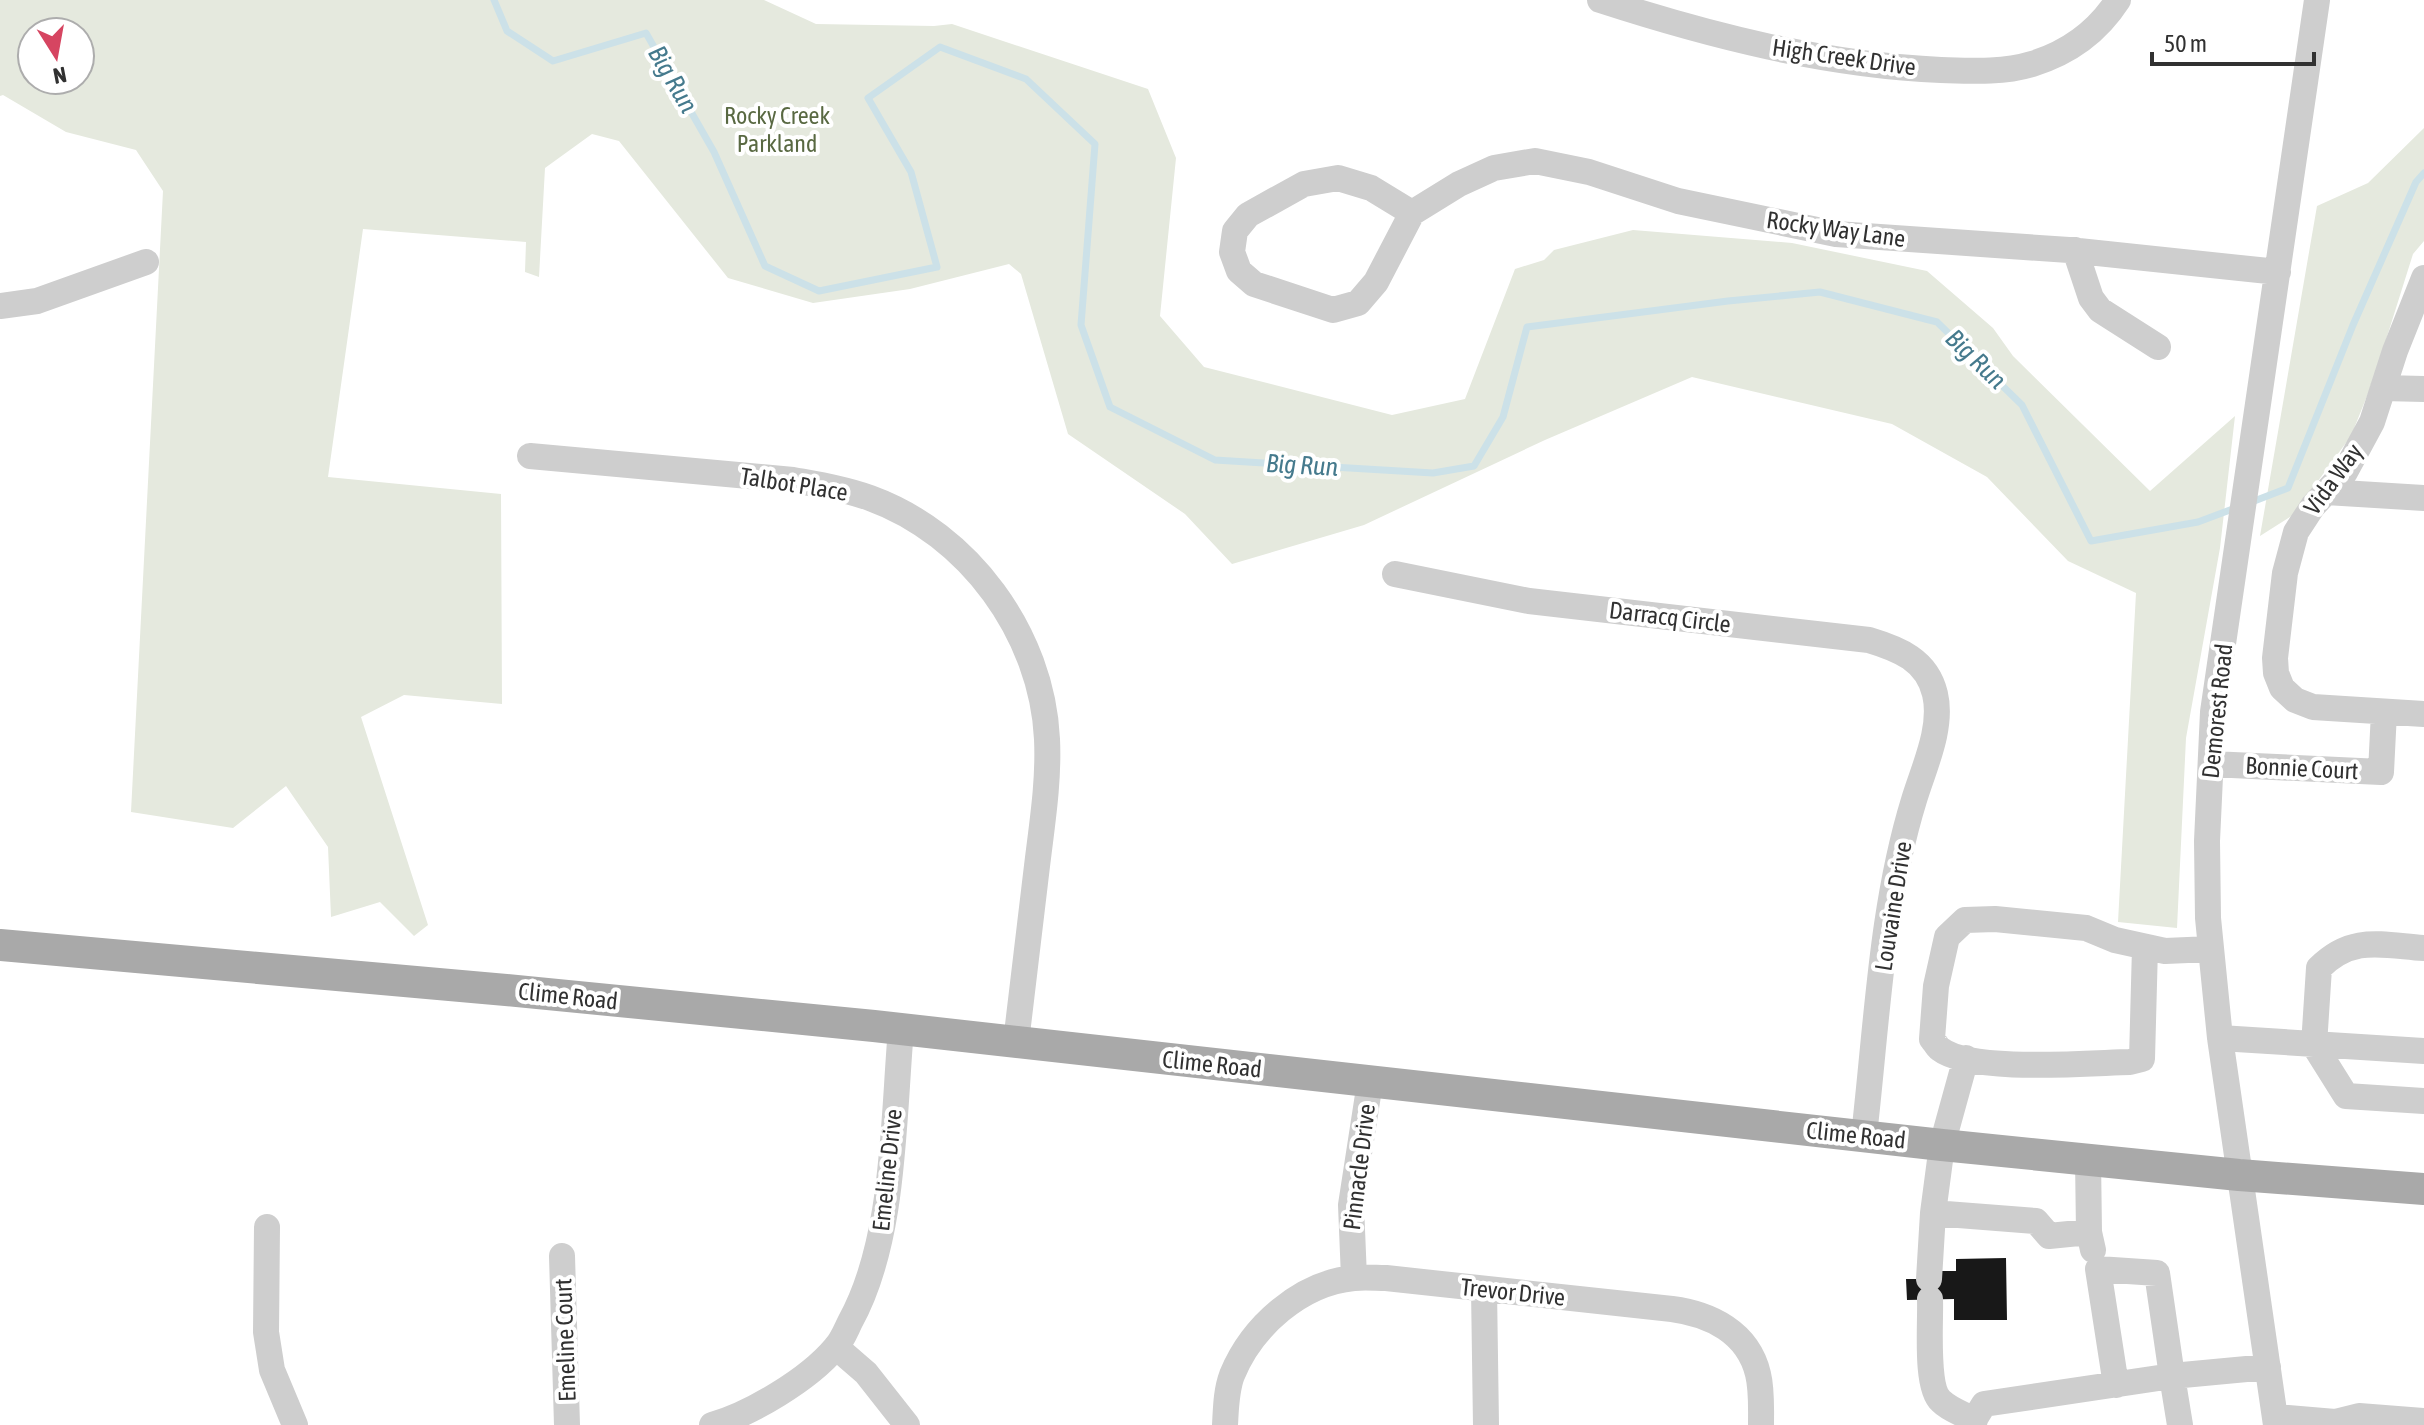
<svg xmlns="http://www.w3.org/2000/svg" width="2424" height="1425" viewBox="0 0 2424 1425" font-family="'Asap Condensed',sans-serif">
<style>
.green{fill:#e5e9de;fill-rule:evenodd}
.lines{fill:none;stroke-linecap:round;stroke-linejoin:round}
.stream{stroke:#cce1e8;stroke-width:7}
.building{fill:#181818}
.minor{stroke:#cecece;stroke-width:26}
.major{stroke:#a9a9a9;stroke-width:32}
.labels{text-anchor:middle;dominant-baseline:central;stroke-width:8;stroke-linejoin:round;paint-order:stroke}
.street-label{font-size:24px;fill:#313131;stroke:#fff}
.park-label{font-size:24px;fill:#596942;stroke:#fff}
.water-label{font-size:26px;font-style:italic;fill:#457a8d;stroke:#fff}
</style>
<rect width="100%" height="100%" fill="#fff"/>
<path class="green" d="M0,0H764L816,24L934,26L952,24L1148,89L1176,158L1160,316L1204,367L1392,415L1465,399L1515,269L1544,260L1554,250L1633,230L1792,243L1927,271L1993,328L2013,356L2150,491L2235,416L2220,548L2186,738L2177,928L2118,922L2136,593L2068,561L1987,477L1892,424L1692,377L1545,440L1364,525L1232,564L1185,514L1068,434L1021,274L1009,264L910,289L813,303L728,278L619,141L592,134L545,168L539,277L525,272L526,242L363,229L328,477L501,494L502,704L404,695L361,717L428,925L414,936L380,902L331,917L328,847L286,786L233,828L131,812L163,191L136,150L66,132L3,95L0,96ZM32,32H80V80H32Z
M2424,128V241L2413,254L2373,381L2351,436L2293,515L2260,536L2317,206L2368,183Z"/>
<g class="lines">
<path class="stream" d="M494,0L507,31L553,61L646,33L714,152L765,266L819,291L937,267L911,172L868,98L940,47L1026,79L1095,144L1081,325L1110,407L1215,460L1433,473L1474,466L1503,417L1527,327L1728,301L1820,292L1937,322L2022,405L2091,541L2198,522L2238,507
M2249,503L2288,488L2353,325L2416,182L2424,173"/>
</g>
<path class="building" d="M2006,1258L2007,1320H1954V1299L1907,1300L1906,1279H1940V1271H1956V1259Z"/>
<g class="lines">
<path class="minor" d="M1600,0C1711,36 1825,65 1941,70C1971,71 2003,73 2032,64C2068,53 2098,31 2118,0
M1412,213L1371,188L1338,178L1304,184L1248,215L1235,231L1232,252L1239,271L1254,284L1333,310L1358,303L1376,282L1412,213L1459,184L1494,168L1535,161L1589,172L1678,201L1836,234L2069,250L2278,272
M2075,250L2091,298L2100,310L2158,347
M2424,278L2395,351L2372,422L2345,472L2313,506L2296,532L2285,573L2275,658L2276,673L2282,688L2295,700L2313,707L2424,714
M0,306L37,301L146,262
M2383,388L2424,389
M530,456L793,480C820,485 845,489 870,498C969,534 1042,634 1047,739C1049,782 1042,824 1037,866C1030,925 1023,983 1016,1042
M2326,492L2424,498
M1395,574L1529,601L1869,640C1899,649 1927,660 1935,694C1943,728 1924,767 1914,800C1881,907 1877,1024 1864,1135
M2211,764L2381,772L2384,712
M2145,947L2142,1059L2130,1062C2088,1063 1971,1073 1940,1049C1939,1049 1933,1040 1932,1039L1936,986L1947,937L1965,920L1995,919L2086,928L2115,940L2165,951L2211,949
M2424,948C2381,945 2352,935 2319,968L2314,1045L2346,1096L2424,1101
M2220,1038L2424,1051
M1966,1058L1942,1145L1933,1213L2036,1221L2049,1236L2089,1232
M2088,1159L2089,1232L2093,1250
M267,1227L266,1332L272,1370L295,1425
M562,1256L567,1425
M1354,1278L1351,1205L1370,1082
M1929,1279L1933,1213
M1484,1289L1486,1425
M1930,1299C1931,1322 1925,1387 1941,1401C1950,1410 1963,1414 1975,1420
M836,1347L866,1373L907,1425
M2275,1417L2335,1422L2359,1416L2424,1421
M712,1425C751,1414 809,1379 835,1348C842,1341 846,1330 850,1322C895,1241 893,1120 901,1029
M1225,1425C1226,1408 1226,1391 1232,1375C1252,1326 1301,1283 1354,1278C1365,1277 1376,1278 1386,1278L1672,1309C1710,1314 1748,1332 1758,1374C1762,1390 1761,1409 1761,1425
M1971,1425L1984,1404L2172,1376L2157,1273L2098,1269L2116,1385
M2180,1425L2172,1376L2268,1367
M2276,1425L2220,1038L2208,918L2207,841L2213,712L2317,0"/>
<path class="major" d="M0,945L506,990L874,1026L1942,1145L2239,1175L2424,1189"/>
</g>
<g class="labels">
<g class="street-label">
<text transform="translate(1844 57) rotate(8)">High Creek Drive</text>
<text transform="translate(1836 229) rotate(8)">Rocky Way Lane</text>
<text transform="translate(2333 479) rotate(-54)">Vida Way</text>
<text transform="translate(794 484) rotate(9)">Talbot Place</text>
<text transform="translate(1670 617) rotate(7)">Darracq Circle</text>
<text transform="translate(2217 711) rotate(-84)">Demorest Road</text>
<text transform="translate(2302 768) rotate(3)">Bonnie Court</text>
<text transform="translate(1893 906) rotate(-81)">Louvaine Drive</text>
<text transform="translate(568 996) rotate(6)">Clime Road</text>
<text transform="translate(1212 1064) rotate(6)">Clime Road</text>
<text transform="translate(1856 1135) rotate(6)">Clime Road</text>
<text transform="translate(1359 1167) rotate(-83)">Pinnacle Drive</text>
<text transform="translate(887 1170) rotate(-84)">Emeline Drive</text>
<text transform="translate(1513 1292) rotate(6)">Trevor Drive</text>
<text transform="translate(565 1340) rotate(-92)">Emeline Court</text>
</g>
<g class="park-label">
<text x="777" y="115">Rocky Creek<tspan x="777" dy="28">Parkland</tspan></text>
</g>
<g class="water-label">
<text transform="translate(673 79) rotate(60)">Big Run</text>
<text transform="translate(1976 359) rotate(44)">Big Run</text>
<text transform="translate(1302 465) rotate(3)">Big Run</text>
</g>
</g>
<g transform="translate(56 56) rotate(169)"><circle r="38" fill="#ffffff" stroke="#adadad" stroke-width="2"/>
<path d="M0-6L14 30L0 20L-14 30Z" fill="#d64561"/>
<text y="-12" font-size="22" font-weight="bold" text-anchor="middle" fill="#313131">N</text>
</g>
<path d="M2152 52v12h162v-12" fill="none" stroke="#313131" stroke-width="4"/>
<text x="2164" y="52" font-size="24" fill="#313131" stroke="#ffffff" stroke-width="6" paint-order="stroke">50 m</text>
</svg>
